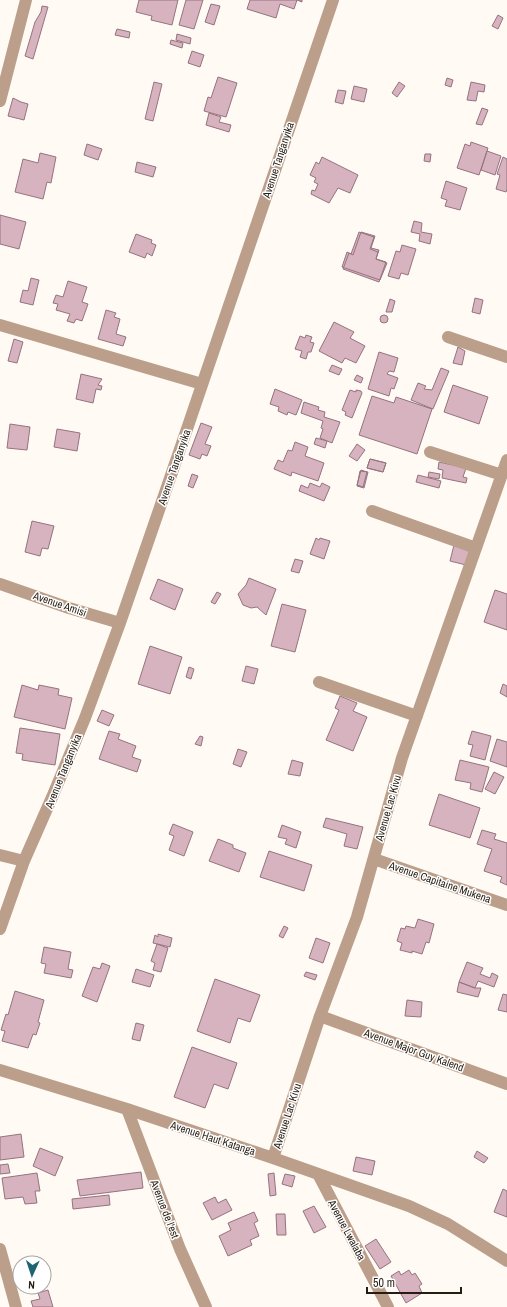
<svg xmlns="http://www.w3.org/2000/svg" width="507" height="1307" viewBox="0 0 507 1307" font-family="'Archivo Narrow',sans-serif">
<style>
.building{fill:#d7b2bf;stroke:#95737f}
.lines{fill:none;stroke-linecap:round;stroke-linejoin:round}
.street{stroke:#bb9f8b;stroke-width:12}
.labels{text-anchor:middle;dominant-baseline:central;stroke-width:3;stroke-linejoin:round;paint-order:stroke}
.street-label{font-size:11px;fill:#261d12;stroke:#fff}
</style>
<rect width="100%" height="100%" fill="#fffaf4"/>
<path class="building" d="M139,0H178L172,25L151,20L152,16L136,12Z
M186,0H203L194,29L179,25Z
M250,0H302V2L297,0L294,9L280,4L276,18L247,9Z
M211,4L220,6L214,25L205,22Z
M42,6L48,7L33,59L25,56L35,22L41,12Z
M498,15L503,18L498,29L492,26Z
M117,29L130,32L129,38L115,35Z
M177,34L191,38L190,44L176,40Z
M171,40L183,43L182,48L170,44Z
M192,51L204,55L200,67L188,63Z
M218,77L237,83L226,117L204,111L208,97L211,98Z
M447,78L453,80L451,87L445,85Z
M154,82L162,84L153,121L145,119Z
M399,82L405,86L397,97L392,93Z
M471,82L485,85L484,92L478,91L476,101L467,100Z
M354,86L367,89L364,102L351,99Z
M338,90L346,91L343,104L335,102Z
M13,98L21,102L28,104L24,120L8,116Z
M482,108L488,110L482,125L476,124Z
M209,113L221,117L219,122L231,125L229,132L206,125Z
M471,142L488,148L479,175L457,168L465,144L470,146Z
M87,144L102,149L98,160L84,155Z
M487,151L501,156L495,175L481,170Z
M40,153L56,157L51,183L47,182L43,199L15,192L23,159L38,163Z
M425,154H431L430,162L424,161Z
M322,157L358,175L350,193L338,188L329,203L311,194L312,190L315,191L318,184L314,182L316,178L310,175L316,162L319,164Z
M503,157L507,159V189L506,192L496,189L500,175L497,174Z
M137,162L156,167L153,177L135,172Z
M446,181L467,188L460,210L445,206L447,200L441,198Z
M0,215L26,222L19,249L0,244Z
M414,221L422,223L421,232L432,234L430,244L419,241L420,234L411,232Z
M359,232L374,237L370,249L378,252L376,259L387,263L380,280L342,267L347,252L351,254Z
M361,232L375,236L371,248L379,250L376,259L386,262L379,282L343,269L349,253L353,255Z
M136,234L152,240L151,243L156,245L152,256L147,253L145,258L129,252Z
M402,245L416,249L408,275L401,273L399,279L388,276L396,251L400,252Z
M31,278L39,280L33,305L20,302L23,290L28,291Z
M68,281L87,287L82,302L88,304L82,321L76,319L74,323L67,321L70,314L56,310L58,304L53,303L56,295L63,297Z
M475,298L483,300L480,314L472,312Z
M390,299L395,301L392,312H386Z
M106,310L116,313L114,317L120,319L116,334L126,337L123,346L98,339Z
M380 319a4 4 0 1 1 8 0a4 4 0 1 1-8 0Z
M334,322L354,332L350,338L365,346L356,363L345,358L342,363L319,351Z
M306,335L312,337L310,342L314,343L311,352H308L306,359L300,357L302,351L295,349L300,336L305,338Z
M14,339L23,342L17,363L8,361Z
M458,347L465,351L462,365L453,363Z
M379,352L398,358L394,372L389,371L387,374L398,378L394,389L391,388L389,396L368,389Z
M332,365L342,369L339,375L329,371Z
M441,368L449,371L433,409L411,400L418,383L426,386L424,389L432,390Z
M81,374L102,379L98,385L102,386L101,390L96,389L93,403L76,399Z
M357,375L363,378L361,383L354,380Z
M453,385L488,397L479,424L444,412Z
M275,389L302,400L296,415L288,412L287,415L278,411L279,407L270,404Z
M350,390L356,392V390L361,391L362,393L352,418L345,415L346,412L342,410Z
M372,396L394,403L396,397L432,409L417,454L359,435Z
M304,402L319,407L318,410L325,412L324,417L340,422L332,443L320,438L323,429L321,428L323,421L301,413Z
M201,423L212,427L205,444L211,446L207,456L202,454L200,459L189,455Z
M10,424L30,427L27,450L7,448Z
M57,429L80,433L77,451L54,447Z
M316,438L327,441L325,448L314,444Z
M295,442L308,447L305,456L324,463L318,481L292,472L291,476L274,469L278,460L283,462L288,450L292,451Z
M357,444L365,450L357,461L349,456Z
M370,459L386,463L383,472L367,468Z
M370,459L386,463L383,472L367,468Z
M439,462L466,468L463,477L467,478L466,483L442,478L443,470L438,469Z
M361,470L367,472L363,487L357,485Z
M360,471L368,472L364,488L357,486Z
M429,472L440,474L439,479L428,477Z
M192,474L198,476L193,488L188,486Z
M418,475L441,481L439,488L416,482Z
M310,483L320,487L322,483L330,487L324,501L299,491L301,485L308,488Z
M32,521L54,526L48,549L42,548L40,556L25,552Z
M316,538L319,540L320,538L330,541L324,559L310,554Z
M454,545L471,550L466,565L450,561Z
M295,559L303,561L299,573L291,571Z
M249,578L276,589L266,615L257,607L251,608L243,605L238,594L246,585Z
M158,579L183,589L175,610L150,599Z
M495,590L507,594V630L484,622Z
M217,592L221,594L215,604L211,602Z
M282,604L306,610L295,652L271,646Z
M150,646L182,657L170,694L138,684Z
M246,666L258,669L254,684L242,681Z
M189,667L194,669L191,679L186,677Z
M503,684L507,686V697L500,693Z
M22,685L38,690L39,685L59,689L58,695L72,698L65,729L14,717Z
M340,696L357,703L353,711L367,717L353,751L326,740L339,710L335,708Z
M102,710L114,715L109,726L97,721Z
M20,728L60,734L55,765L22,760L23,754L16,753Z
M109,731L120,734L118,739L136,746L132,757L141,760L137,772L99,759Z
M472,731L491,736L485,760L470,756L473,745L468,744Z
M200,736L203,737L201,746L195,744Z
M497,739L507,742V767L490,761Z
M238,749L247,752L241,767L233,764Z
M292,760L303,763L300,776L288,774Z
M460,760L489,767L482,792L470,789L471,783L455,780Z
M494,772L504,777L495,794L485,789Z
M439,794L480,808L470,838L429,825Z
M326,818L363,827L357,849L344,846L347,834L323,827Z
M173,824L193,832L184,856L169,850L174,836L169,834Z
M282,825L301,832L296,848L285,844L287,839L278,837Z
M482,830L496,834L494,839L507,843V885L500,882L502,877L484,871L492,849L477,844Z
M218,839L233,845V848L246,853L239,872L209,861Z
M269,851L312,865L304,891L260,877Z
M418,919L434,924L429,943L426,942L422,954L412,951V953L400,950L402,943L397,941L401,928L405,929L406,926L415,928Z
M284,926L288,928L283,938L279,936Z
M158,934L172,938L170,947L153,943L155,935L158,937Z
M316,938L330,943L323,963L309,958Z
M157,944L168,948L161,972L153,970L155,963L151,961Z
M44,947L71,952L68,969L73,970L71,978L44,973L46,964L41,963Z
M467,962L483,968L480,974L490,978L492,973L498,976L494,987L478,981L475,988L459,982Z
M102,963L110,966L97,1002L82,996L93,967L100,969Z
M136,969L154,975L150,987L132,982Z
M306,972L317,975L315,980L304,976Z
M215,979L260,995L250,1022L238,1018L230,1043L197,1031Z
M459,982L475,988H481L478,997L457,992Z
M15,991L44,1000L38,1022L40,1023L36,1035L33,1034L28,1048L2,1041L5,1031L1,1030L6,1014L8,1015Z
M503,994L507,995V1012L498,1010Z
M407,1000L422,1002L421,1017L405,1016Z
M136,1023L144,1025L140,1041L132,1039Z
M192,1047L237,1063L228,1089L214,1084L205,1108L174,1097Z
M21,1134L24,1157L0,1160V1137Z
M40,1148L63,1157L55,1176L33,1166Z
M477,1151L488,1158L484,1163L474,1157Z
M356,1157L375,1161L372,1175L353,1171Z
M8,1164L10,1173L0,1174V1165Z
M141,1172L143,1188L80,1196L77,1180Z
M37,1173L40,1191H35L37,1203L25,1204L23,1197L5,1199L2,1178Z
M274,1173L276,1195L270,1196L268,1174Z
M285,1174L295,1176L292,1187L282,1184Z
M503,1189L507,1191V1217L494,1212Z
M109,1195L110,1205L73,1209L72,1199Z
M215,1197L218,1203L226,1199L232,1210L212,1220L203,1203Z
M314,1206L326,1227L314,1233L303,1211Z
M254,1212L258,1221L254,1223L259,1236L250,1240L252,1245L228,1256L219,1236L231,1230L228,1223Z
M276,1214H285L286,1235H277Z
M376,1239L391,1262L380,1269L365,1246Z
M409,1270L412,1275L415,1273L422,1284L419,1286L422,1293L406,1303L391,1276L399,1271L401,1275Z
M48,1290L53,1307H33L31,1301L40,1299L38,1293Z"/>
<g class="lines">
<path class="street" d="M0,101L26,0
M0,325L202,384
M448,337L507,357
M430,452L502,475
M372,511L476,548
M0,584L69,608L120,623
M319,682L417,716
M0,855L24,861
M374,859L507,905
M0,929L24,861L53,795L85,718L120,623L188,426L333,0
M320,1016L507,1084
M0,1070L127,1109L273,1158L409,1206L448,1224L507,1261
M127,1109L180,1249L206,1307
M273,1158L320,1016L357,917L402,758L507,460
M318,1174L388,1307
M0,1249L16,1307"/>
</g>
<g class="labels">
<g class="street-label">
<text transform="translate(278 160) rotate(-72)">Avenue Tanganyika</text>
<text transform="translate(174 467) rotate(-71)">Avenue Tanganyika</text>
<text transform="translate(60 604) rotate(19)">Avenue Amisi</text>
<text transform="translate(63 771) rotate(-68)">Avenue Tanganyika</text>
<text transform="translate(388 808) rotate(-74)">Avenue Lac Kivu</text>
<text transform="translate(440 882) rotate(19)">Avenue Capitaine Mukena</text>
<text transform="translate(414 1050) rotate(20)">Avenue Major Guy Kalend</text>
<text transform="translate(287 1116) rotate(-72)">Avenue Lac Kivu</text>
<text transform="translate(213 1138) rotate(18)">Avenue Haut Katanga</text>
<text transform="translate(165 1209) rotate(69)">Avenue de l'est</text>
<text transform="translate(347 1230) rotate(62)">Avenue Lwalaba</text>
</g>
</g>
<g transform="translate(32 1275) rotate(183)"><circle r="19" fill="#ffffff" stroke="#a8a5a0"/>
<path d="M0-3L7 15L0 10L-7 15Z" fill="#1d6573"/>
<text y="-6" font-size="11" font-weight="bold" text-anchor="middle" fill="#261d12">N</text>
</g>
<path d="M367 1287v6h94v-6" fill="none" stroke="#261d12" stroke-width="2"/>
<text x="373" y="1287" font-size="12" fill="#261d12" stroke="#ffffff" stroke-width="3" paint-order="stroke">50 m</text>
</svg>
